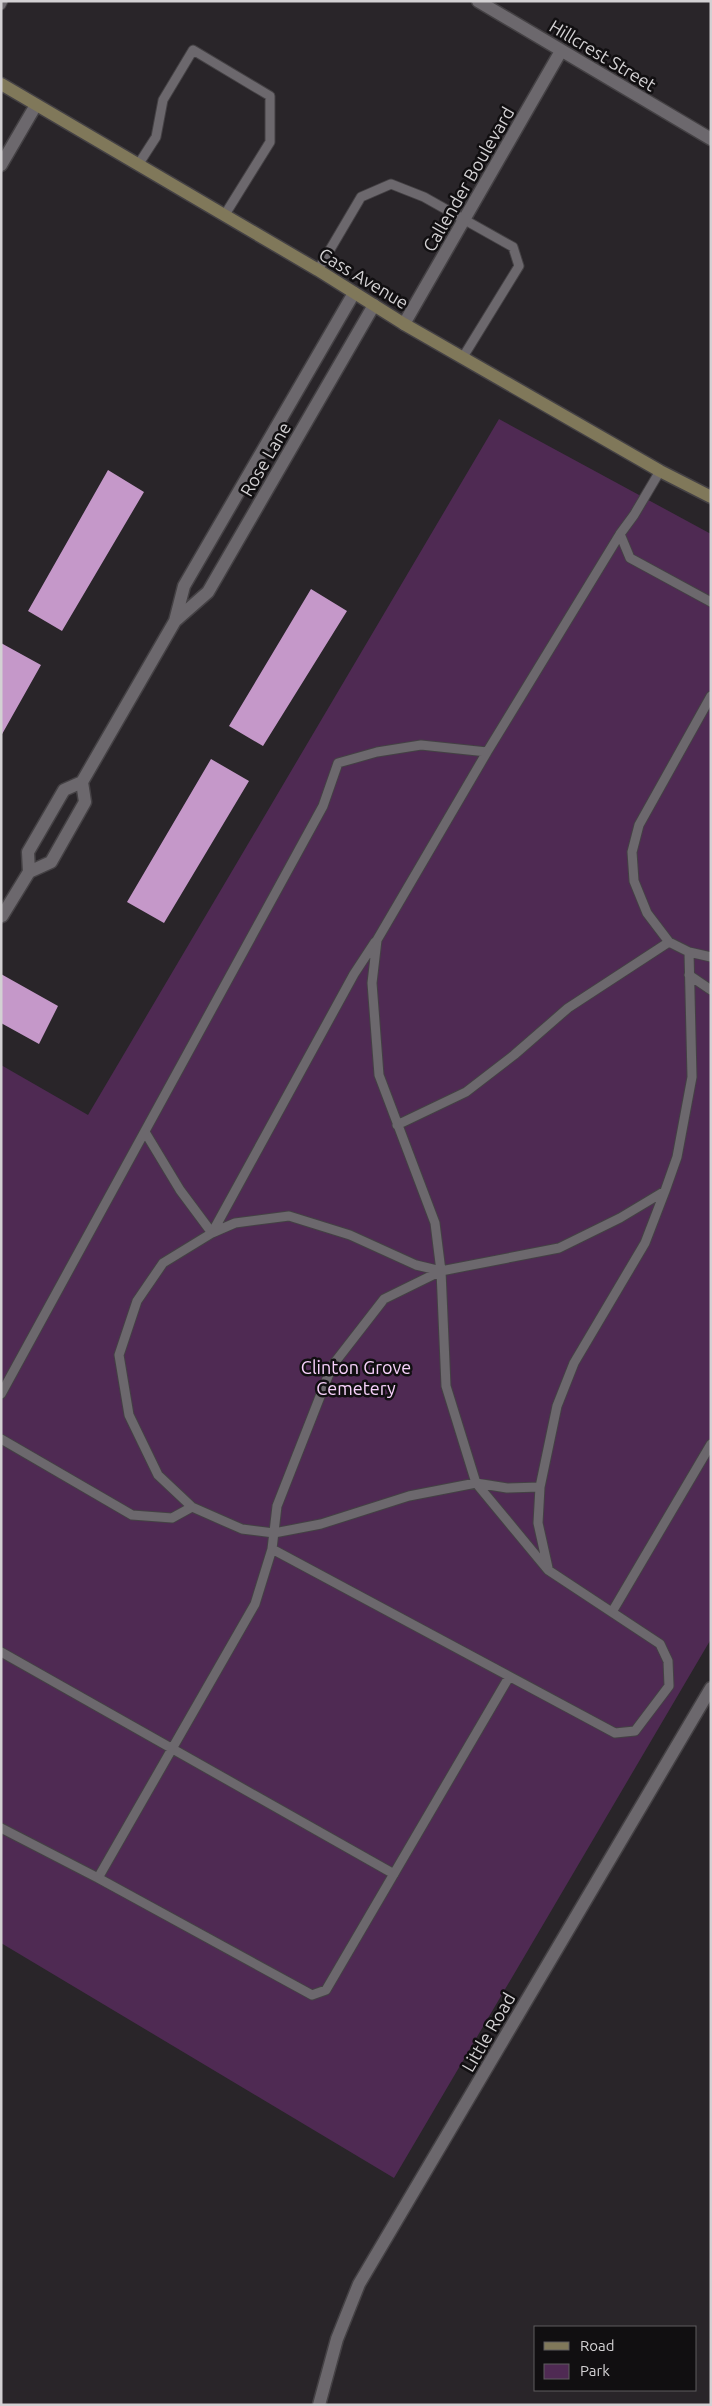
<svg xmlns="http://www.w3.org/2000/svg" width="712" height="2406" viewBox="0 0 712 2406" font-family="Ubuntu,sans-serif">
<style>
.green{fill:#4f2a53}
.building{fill:#c598c9}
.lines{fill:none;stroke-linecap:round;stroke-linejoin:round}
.service-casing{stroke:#444144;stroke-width:11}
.minor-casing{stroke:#444144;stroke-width:15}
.secondary-casing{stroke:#444144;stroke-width:15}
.service{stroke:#6c686d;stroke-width:9}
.minor{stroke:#6c686d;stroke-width:12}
.secondary{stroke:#80785a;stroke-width:12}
.labels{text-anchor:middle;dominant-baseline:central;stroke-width:5;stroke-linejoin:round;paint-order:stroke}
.street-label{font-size:18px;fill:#d3d1d3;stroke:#110f11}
.park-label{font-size:18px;fill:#f8d2fc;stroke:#110f11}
</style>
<rect width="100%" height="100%" fill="#292529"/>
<path class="green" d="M499,419L711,534V1639L394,2178L1,1943V1065L88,1115Z"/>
<path class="building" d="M108,470L144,492L62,631L28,611Z
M311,589L347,611L263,746L229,726Z
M1,643L41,665L1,736Z
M211,759L249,781L164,923L127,902Z
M1,974L58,1006L39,1044L1,1023Z"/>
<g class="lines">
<g class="service-casing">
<path id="service" d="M1,5L3,1
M138,165L156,137L163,100L193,50L270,96V142L224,216
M318,270L361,197L391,184L424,197L513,247L519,266L463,357
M660,471L634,515L620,534L630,558L711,602
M711,696L639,825L632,852L634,881L647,913L669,942L689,952L711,957
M689,975L711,990
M397,1125L466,1092L514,1055L568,1008L669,942
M145,1132L180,1190L212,1233L354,974L375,942
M441,1271L416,1265L350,1235L289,1216L235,1223L212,1233L163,1263L137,1301L119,1355L129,1415L158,1475L192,1507L242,1529L274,1533L321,1524L409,1496L476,1483L507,1488L540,1487
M1,1394L323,806L338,763L377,752L421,745L487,752L620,534
M1,1439L132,1515L172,1518L192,1507
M272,1549L615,1733L635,1731L669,1686L668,1661L660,1644L548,1570L476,1483L446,1386L441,1271L435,1223L379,1075L372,983L377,940L487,752
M548,1568L538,1523L540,1487L557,1406L574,1363L645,1243L665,1191
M612,1612L711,1444
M1,1652L394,1874
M1,1828L98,1878L255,1604L272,1549L277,1506L332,1366L384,1299L441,1271L559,1248L620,1218L665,1191L677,1157L692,1077L689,952
M98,1878L312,1995L326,1990L509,1677"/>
</g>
<g class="minor-casing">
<path id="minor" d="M478,1L711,139
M1,165L36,105
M404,324L561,51
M175,621L208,592L374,305
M29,872L28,852L64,790L82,782L175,621L184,586L354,293
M2,916L29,872L51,862L85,802L82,782
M319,2405L337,2339L359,2284L711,1688"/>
</g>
<g class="secondary-casing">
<path id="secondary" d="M1,84L318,270L404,324L660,471L711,497"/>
</g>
<use href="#service" class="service"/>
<use href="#minor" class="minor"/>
<use href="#secondary" class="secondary"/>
</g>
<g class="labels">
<g class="street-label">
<text transform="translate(603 55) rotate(31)">Hillcrest Street</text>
<text transform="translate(468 179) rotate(-60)">Callender Boulevard</text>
<text transform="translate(364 278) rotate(31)">Cass Avenue</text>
<text transform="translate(265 459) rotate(-60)">Rose Lane</text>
<text transform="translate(488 2032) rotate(-60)">Little Road</text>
</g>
<g class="park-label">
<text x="356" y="1367">Clinton Grove<tspan x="356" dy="21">Cemetery</tspan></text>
</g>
</g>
<rect width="712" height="2406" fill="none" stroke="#d3d1d3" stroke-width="5"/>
<rect x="534" y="2326" width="162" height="65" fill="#110f11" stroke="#5f5d5f"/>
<rect x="544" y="2342" width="25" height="8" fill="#80785a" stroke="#5f5d5f"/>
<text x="580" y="2351" font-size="15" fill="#d3d1d3">Road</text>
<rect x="544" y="2364" width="25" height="15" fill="#4f2a53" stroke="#5f5d5f"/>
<text x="580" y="2376" font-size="15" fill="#d3d1d3">Park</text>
</svg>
